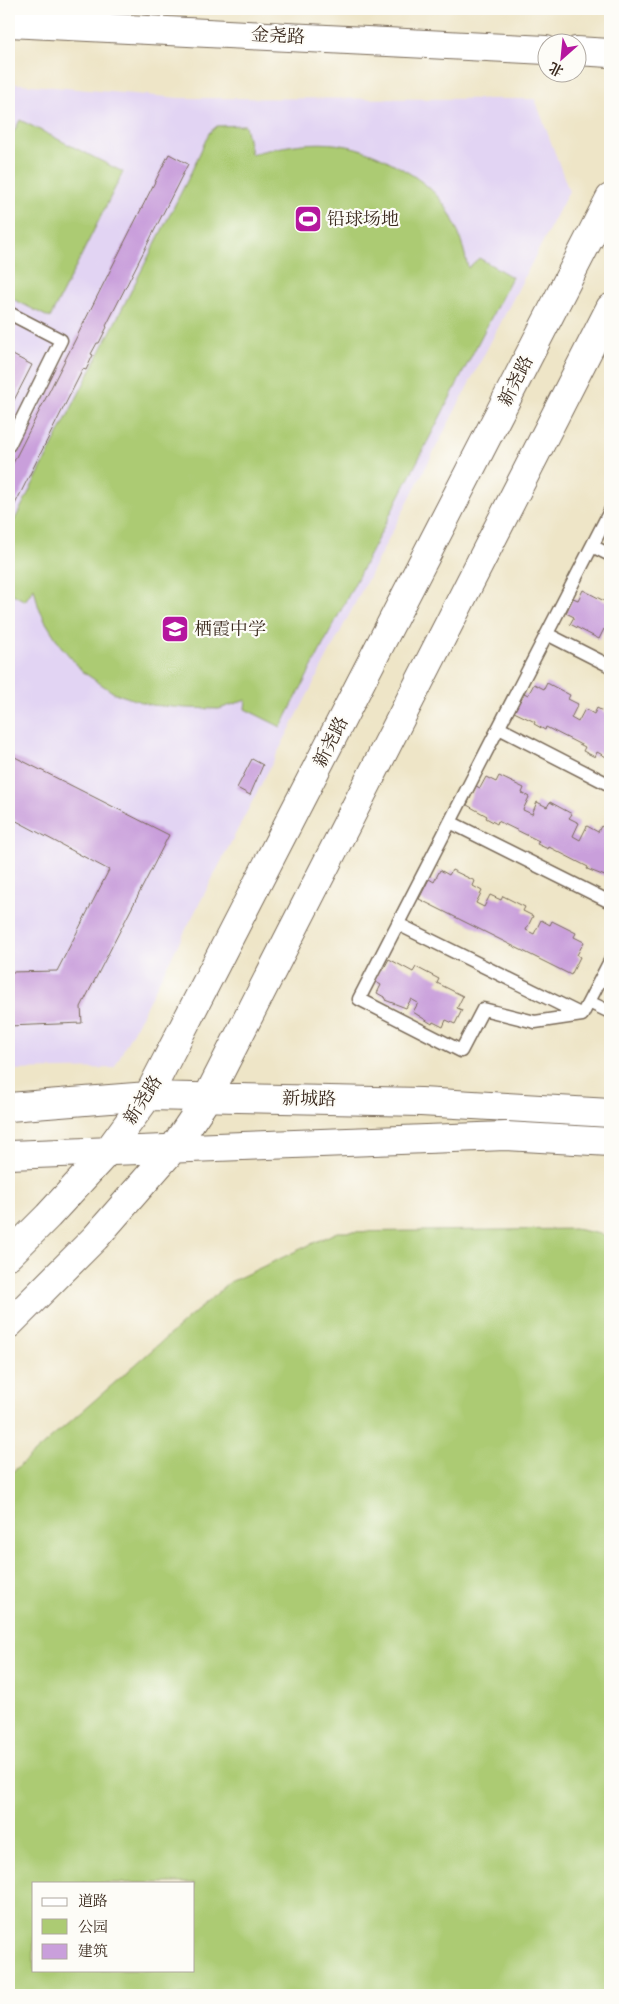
<svg xmlns="http://www.w3.org/2000/svg" width="619" height="2004" viewBox="0 0 619 2004" font-family="Cardo,'Noto Serif SC',serif">
<style>
.built{fill:#e2d4f3}
.green{fill:#accb73;stroke:#747a48;fill-rule:evenodd}
.building{fill:#c99fdb}
.lines{fill:none;stroke-linecap:round;stroke-linejoin:round}
.lane-casing{stroke:#7a6b59;stroke-width:15}
.secondary-casing{stroke:#7a6b59;stroke-width:30}
.lane{stroke:#fff;stroke-width:12}
.secondary{stroke:#fff;stroke-width:28}
.labels{text-anchor:middle;dominant-baseline:central;stroke-width:4.5;stroke-linejoin:round;paint-order:stroke}
.street-label{font-size:18px;fill:#3b2a1e;stroke:#fdfcf7}
.poi-label{font-size:18px;fill:#3b2a1e;stroke:#fdfcf7;text-anchor:start}
</style>
<rect width="100%" height="100%" fill="#fdfcf7"/>
<filter id="ink" filterUnits="userSpaceOnUse"><feTurbulence type="fractalNoise" baseFrequency=".02" numOctaves="2"/><feDisplacementMap in="SourceGraphic" scale="10" xChannelSelector="R" yChannelSelector="G"/><feConvolveMatrix kernelMatrix="1 2 1 2 8 2 1 2 1" color-interpolation-filters="sRGB"/></filter>
<filter id="wash" filterUnits="userSpaceOnUse"><feTurbulence type="fractalNoise" baseFrequency=".0096" numOctaves="4" result="noise"/><feDisplacementMap in="SourceGraphic" scale="20" xChannelSelector="R" yChannelSelector="G"/><feGaussianBlur stdDeviation="1.12" result="paint"/><feColorMatrix in="noise" values="0 0 0 0 0 0 0 0 0 0 0 0 0 0 0 0 0 1.4 0 .05"/><feComposite in="paint" operator="in"/></filter>
<g filter="url(#wash)">
<rect width="100%" height="100%" fill="#eee5c7"/>
<path class="built" d="M9,83L179,98L535,99L569,191L114,1068L9,1070Z"/>
<path class="green" d="M20,120L123,172L50,318L9,297V141Z
M245,125L251,154C310,139 350,136 404,170C423,181 439,194 450,214C459,231 464,249 468,268L479,258L512,277L281,727L245,709L246,700L219,709L186,708L151,705L114,693L83,672L60,645L45,621L38,605L34,588L25,601L9,592V531L188,179L209,133L217,126Z
M575,1229L610,1236V1995H9V1475L230,1282L337,1232ZM34,1883H194V1970H34Z"/>
<g id="blocks">
<path class="building" d="M169,154L188,164L106,326L107,327L99,343H97L91,354L93,355L86,370L83,369L9,516V471Z
M9,353L32,365L9,410Z
M583,590L608,603L610,599V633L604,629L599,639L570,624L574,617L566,613L573,598L578,600Z
M547,683L570,695L568,699L578,704L571,718L578,722L585,709L594,714L597,708L610,715V759L597,752L595,757L583,751L585,747L546,727L545,730L534,724L535,722L514,712L524,693L528,695L534,684L544,689Z
M9,754L169,835L81,1007L82,1023L9,1026V972L57,971L109,870L9,817Z
M252,759L263,765L250,795L237,788Z
M499,776L524,788L522,793L529,797L523,810L532,814L537,802L547,807L550,802L572,814L569,818L579,823L573,836L580,840L587,826L598,832L601,826L610,831V878L587,869L588,867L549,847L548,849L537,844L539,841L498,821L497,824L486,818L487,816L467,805L476,786L480,788L486,777L496,782Z
M440,870L449,875L452,870L475,881L473,886L482,891L476,903L484,907L490,895L501,900L503,896L525,907L523,911L533,916L526,930L534,934L541,920L550,925L552,921L576,933L574,937L584,942L577,955L580,957L571,975L419,899L429,879L434,882Z
M389,959L413,972L416,967L439,979L437,983L463,996L457,1008L462,1010L455,1024L446,1020L443,1027L433,1022L432,1024L413,1012L418,1003L411,999L406,1008L385,1000L386,998L377,993L381,985L374,981L380,969L383,970Z"/>
</g>
</g>
<g filter="url(#ink)">
<use href="#blocks" fill-opacity="0" stroke="#7a6b59" stroke-width="1"/>
<g class="lines">
<g class="lane-casing">
<path id="lane" d="M9,313L61,340L9,445
M592,546L610,555
M547,634L610,666
M499,728L610,785
M450,822L610,902
M398,924L582,1015
M589,1002L610,1012
M582,1015L535,1022L483,1009L461,1051L359,999L610,511
M582,1015L610,961"/>
</g>
<g class="secondary-casing">
<path id="secondary" d="M9,23L546,50
M576,51L610,53
M9,1107L148,1096L421,1102L610,1113
M9,1155L506,1136L610,1142
M9,1255L48,1216L107,1152L148,1096L610,198
M9,1324L95,1238L172,1150L207,1098L610,308"/>
</g>
<use href="#lane" class="lane"/>
<use href="#secondary" class="secondary"/>
</g>
</g>
<defs>
<g id="stadium-square" transform="scale(1.4375)"><rect x="-9" y="-9" width="18" height="18" rx="4" fill="#b5179e" stroke="#fdfcf7"/><path d="M0-5a6.5 5 0 1 0 0 10a6.5 5 0 1 0 0-10ZM-3.5-1.8h7v3.6h-7Z" fill="#fff"/></g>
<g id="school-square" transform="scale(1.4375)"><rect x="-9" y="-9" width="18" height="18" rx="4" fill="#b5179e" stroke="#fdfcf7"/><path d="M0-5L7-2L0 1L-7-2ZM-4 1L0 2.5L4 1V4Q0 6-4 4Z" fill="#fff"/></g>
</defs>
<g fill-rule="evenodd">
<use href="#stadium-square" x="308" y="219"/>
<use href="#school-square" x="175" y="629"/>
</g>
<g class="labels">
<g class="street-label">
<text transform="translate(278 36) rotate(3)">金尧路</text>
<text transform="translate(516 381) rotate(-63)">新尧路</text>
<text transform="translate(331 742) rotate(-63)">新尧路</text>
<text transform="translate(309 1099) rotate(1)">新城路</text>
<text transform="translate(143 1100) rotate(-57)">新尧路</text>
</g>
<g class="poi-label">
<text x="327" y="219">铅球场地</text>
<text x="194" y="629">栖霞中学</text>
</g>
</g>
<rect width="619" height="2004" fill="none" stroke="#fdfcf7" stroke-width="30"/>
<rect x="32" y="1882" width="162" height="90" fill="#fdfcf7" stroke="#afa8a0"/>
<rect x="42" y="1898" width="25" height="8" fill="#ffffff" stroke="#afa8a0"/>
<text x="78" y="1906" font-size="15" fill="#3b2a1e">道路</text>
<rect x="42" y="1919" width="25" height="15" fill="#accb73" stroke="#afa8a0"/>
<text x="78" y="1932" font-size="15" fill="#3b2a1e">公园</text>
<rect x="42" y="1944" width="25" height="15" fill="#c99fdb" stroke="#afa8a0"/>
<text x="78" y="1956" font-size="15" fill="#3b2a1e">建筑</text>
<g transform="translate(562 58) rotate(207)"><circle r="24" fill="#fdfcf7" stroke="#afa8a0"/>
<path d="M0-4L9 19L0 12L-9 19Z" fill="#b5179e"/>
<text y="-8" font-size="14" font-weight="bold" text-anchor="middle" fill="#3b2a1e">北</text>
</g>
</svg>
